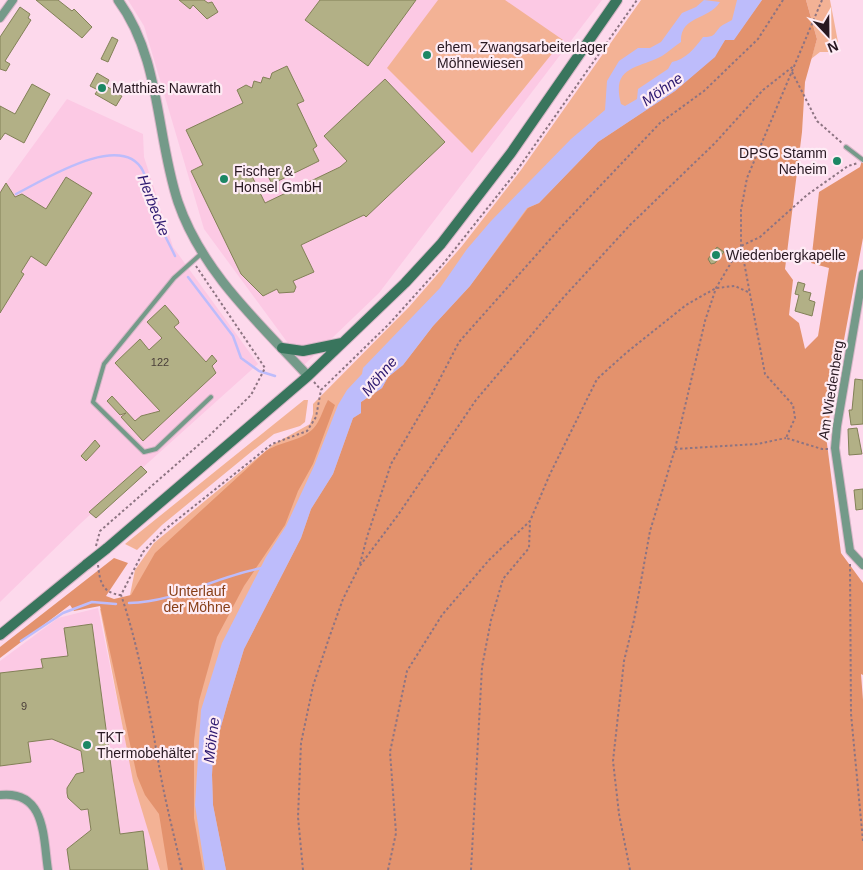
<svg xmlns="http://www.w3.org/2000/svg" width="863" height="870" viewBox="0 0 863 870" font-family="Arial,sans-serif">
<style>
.built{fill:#fcc9e4}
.green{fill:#f3b295}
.forest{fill:#e3926d}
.water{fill:#bdbcfb}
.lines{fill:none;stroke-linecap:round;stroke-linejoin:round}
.stream{stroke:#bdbcfb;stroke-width:2.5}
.building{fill:#b2b086;stroke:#828057}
.service-casing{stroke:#d7b6c7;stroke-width:6}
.minor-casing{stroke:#d7b6c7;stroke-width:10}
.tertiary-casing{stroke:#d7b6c7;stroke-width:11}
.secondary-casing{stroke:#d7b6c7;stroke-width:12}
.path{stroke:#8d7482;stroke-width:2;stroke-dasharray:2.5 2.5;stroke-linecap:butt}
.service{stroke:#749a89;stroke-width:4}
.minor{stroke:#749a89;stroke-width:8}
.tertiary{stroke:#749a89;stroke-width:9}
.secondary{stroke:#39755d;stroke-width:10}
.secondary-bridge-casing{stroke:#d7b6c7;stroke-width:12;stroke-linecap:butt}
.secondary-bridge{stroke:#39755d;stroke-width:10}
.poi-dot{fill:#1c8764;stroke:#feecf5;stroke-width:2}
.labels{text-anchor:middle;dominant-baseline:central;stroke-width:4.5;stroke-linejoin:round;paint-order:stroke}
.number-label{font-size:11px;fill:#4a3e3a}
.poi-label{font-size:14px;fill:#281821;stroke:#feecf5;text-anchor:start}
.street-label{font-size:14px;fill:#281821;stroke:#feecf5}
.park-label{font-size:14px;fill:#873e17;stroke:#feecf5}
.water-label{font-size:15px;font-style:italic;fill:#2d1970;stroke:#feecf5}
</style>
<rect width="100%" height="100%" fill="#fdd9ec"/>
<path class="built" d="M128,0H602L379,293L304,365L204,229L144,26Z
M67,99L143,134L144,157L173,247L258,364L81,523L0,602V191Z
M98,608L130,762L161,870H0V661L58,618Z"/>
<path class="green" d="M438,0H505L563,40L472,153L387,68Z
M641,0H778L242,870H160L133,781L100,609L116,606L129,600L135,570L154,543L274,444L310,424L313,414V404L409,307L462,246L521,170Z
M806,0H830L838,42L835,52H820L811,59L817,39Z
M304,400H308L305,422L300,426L274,434L251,452L162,525L137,550L125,544Z"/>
<path class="forest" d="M762,0H806L817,39L805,82L802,132L785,269L793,280L789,315L799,323L805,349L818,336L829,268L811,263L819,192L860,167L863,157V238L826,436L841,553L863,583V675L861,674L863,700V870H226L213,805L212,775L213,755L227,705L244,649L301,538L311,509L333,474L353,418L361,413V402L382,388L388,377L403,365L433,326L470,286L528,208L539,203L598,142L675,91L714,57L725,40L734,39Z
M328,400L335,405L313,464L298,491L285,525L244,586L217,637L199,701L194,741V818L203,870H168L159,814L145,795L137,776L100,606L74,611L70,605L0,658V647L114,558L128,563L106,596L114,599L131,595L155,553L266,451C283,440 308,441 318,422C322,415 324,407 328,400Z"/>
<path class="water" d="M704,0L720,2C708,21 680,15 681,42C675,46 668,52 662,56C637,69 611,66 621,104L625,106L637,99L638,89L668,69L672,62C685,60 695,48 703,37C715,37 713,35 720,27C723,24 729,22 732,20L737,0H762L734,40H725L715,57L675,91L598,142L539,203L527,208L470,286L433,326L403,365L388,377L382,388L361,402V413L353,418L333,474L311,509L301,538L244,649L227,705L213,755L212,775L213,805L226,870H205L195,805L201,710L222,643L266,557L286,526L314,466L338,405L347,390L362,374L363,368L440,288L467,249L491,221L571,139L605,110L607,81L619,61L638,48H650L661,42L682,13L696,7Z"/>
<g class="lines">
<path class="stream" d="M16,194C42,181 122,130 143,171C148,181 147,194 151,204C157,222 167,239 175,256
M188,277L233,336L241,358L259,371L275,376
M129,603C177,602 216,576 262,568
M21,641L63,613L92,602L116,604"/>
</g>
<path class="building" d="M36,0H58L72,11L74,9L92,27L82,38Z
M179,0H204L208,3L212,2L218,12L207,19L193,5L190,9Z
M320,0H416L368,66L305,20Z
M20,7L30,14L28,18L31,20L5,61L10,64L6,71L0,69V37Z
M112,37L118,40L108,62L101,59Z
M287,66L304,101L297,104L317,146L313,149L319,161L272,184L263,166L250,172L265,203L340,167L347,161L324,136L385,79L445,142L366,217L364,215L301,245L314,272L293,281L296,287L294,292L279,293L277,289L263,296L241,274L191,171L203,165L186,130L243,103L237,90L246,85L252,88L254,81L261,83L263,77L270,79L272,73Z
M97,73L109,80L106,86L122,96L116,106L95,94L98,90L90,86Z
M32,84L50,94L24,143L5,133L0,140V106L15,114Z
M66,177L92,193L46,266L31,256L21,272L24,274L0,313V193L6,183L15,197L22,194L46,209Z
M717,247L724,252L715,263L711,264L708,259Z
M798,282L805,284L803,291L811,293L809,300L815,302L812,316L795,311L799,295L795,294Z
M165,305L178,320L179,323L174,327L206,362L212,355L217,361L212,366L216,373L143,441L121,417L126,413L120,415L107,401L112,396L135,421L141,416L160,411L115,363L140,339L149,350L162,338L147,322Z
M855,379L863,380V424L851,425L849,410H852Z
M857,428L862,454L849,455L848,429Z
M95,440L100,446L86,461L81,456Z
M141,466L147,472L96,518L89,512Z
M863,489V509L856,510L854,490Z
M92,624L120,834L143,831L148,870H70L67,849L91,830L88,809L81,810L68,798L67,793V788L76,774L84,772L81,751L52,739L28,742L31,762L0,766V673L43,668L41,659L68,656L64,628Z"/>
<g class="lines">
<g class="service-casing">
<path id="service" d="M846,147L863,160
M202,253L174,278L104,364L93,402L144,452L156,449L211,397"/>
</g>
<g class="minor-casing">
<path id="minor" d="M0,18L13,0
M863,274L837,426L835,448L850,551L863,565
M0,795C46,790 43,837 48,870"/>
</g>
<g class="tertiary-casing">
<path id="tertiary" d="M118,0C161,58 156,136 178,202C202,272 259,323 308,376"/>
</g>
<g class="secondary-casing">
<path id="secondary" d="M282,348L303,351L342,343
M106,549L308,376L405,283L441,244L511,153L617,0
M0,635L87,564"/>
</g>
<path class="path" d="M822,0L747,178L741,210V246L765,374L793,405L795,418L786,438L822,449H828
M792,72L817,121L842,143
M314,382L321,390
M675,449L757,444L786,438
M96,546L100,531L210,435L251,395L265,368L196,266
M360,564L367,537L391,464L432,394L459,342L562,226L660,123L704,91L758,39L783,0
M850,564L851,714L863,841
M98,565C100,582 102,593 121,595
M182,870C174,835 165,801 159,766C149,709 140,650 121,595L143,552L163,531L272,444L307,431L316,417L321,390L389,324L443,264L513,176L637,0
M303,870L298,817L301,743L313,686L329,638L343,599L359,567L398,515L476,400L562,299L630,225L715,143L763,90L795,65
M388,870L396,833L390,752L407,671L442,615L489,560L530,521L550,474L597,379L626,353L686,305L716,288L735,286L750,293
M471,870L482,667L491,620L503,579L529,548L530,522
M630,870L619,814L613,761L624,661L634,620L650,531L675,449L705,321L716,288L741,246L760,237L807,195L848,166L858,163"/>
<use href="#service" class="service"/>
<use href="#minor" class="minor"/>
<use href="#tertiary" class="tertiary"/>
<use href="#secondary" class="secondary"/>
<g class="secondary-bridge-casing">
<path id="secondary-bridge" d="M87,564L106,549"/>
</g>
<use href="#secondary-bridge" class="secondary-bridge"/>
</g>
<g class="poi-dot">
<circle cx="427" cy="55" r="5"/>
<circle cx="102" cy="88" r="5"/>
<circle cx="837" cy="161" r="5"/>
<circle cx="224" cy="179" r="5"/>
<circle cx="716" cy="255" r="5"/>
<circle cx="87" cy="745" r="5"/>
</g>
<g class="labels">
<g class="number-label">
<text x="160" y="362">122</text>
<text x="24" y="706">9</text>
</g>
<g class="poi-label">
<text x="437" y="47">ehem. Zwangsarbeiterlager<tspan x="437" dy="16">Möhnewiesen</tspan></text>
<text x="112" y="88">Matthias Nawrath</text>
<text x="827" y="153" text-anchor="end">DPSG Stamm<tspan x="827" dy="16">Neheim</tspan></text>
<text x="234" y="171">Fischer &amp;<tspan x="234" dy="16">Honsel GmbH</tspan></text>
<text x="726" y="255">Wiedenbergkapelle</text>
<text x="97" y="737">TKT<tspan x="97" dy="16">Thermobehälter</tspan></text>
</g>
<g class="street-label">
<text transform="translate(831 390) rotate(-81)">Am Wiedenberg</text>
</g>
<g class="park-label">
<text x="197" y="591">Unterlauf<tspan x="197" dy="16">der Möhne</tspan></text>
</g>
<g class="water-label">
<text transform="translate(662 89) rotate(-35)">Möhne</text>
<text transform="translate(154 205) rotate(69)">Herbecke</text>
<text transform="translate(379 376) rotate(-50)">Möhne</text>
<text transform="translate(211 740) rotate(-83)">Möhne</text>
</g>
</g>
<g transform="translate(828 35) rotate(158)" stroke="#feecf5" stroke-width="4" paint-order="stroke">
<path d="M0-4L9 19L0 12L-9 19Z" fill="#281821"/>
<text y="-8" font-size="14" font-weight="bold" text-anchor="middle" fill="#281821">N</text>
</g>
</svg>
